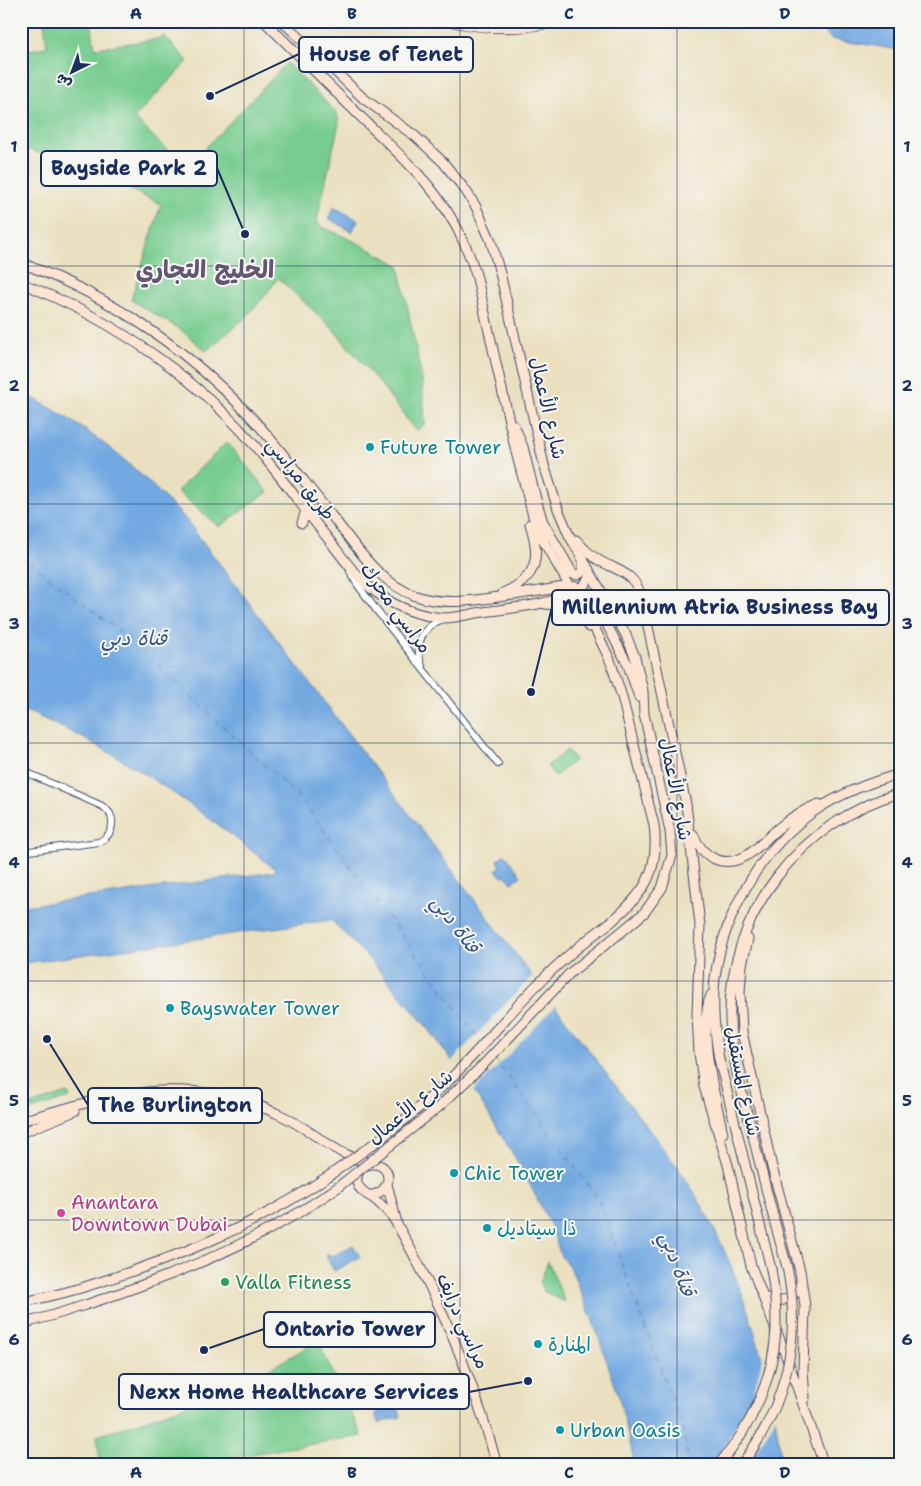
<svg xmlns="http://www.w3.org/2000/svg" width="921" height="1486" viewBox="0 0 921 1486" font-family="'Shantell Sans','Playpen Sans Arabic',sans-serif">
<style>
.green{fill:#77cc8f;stroke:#497e76}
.water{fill:#72a9e1;stroke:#466ca0}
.pier{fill:#eae0bf}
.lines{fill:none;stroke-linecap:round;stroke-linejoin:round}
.ferry{stroke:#355485;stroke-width:1;stroke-dasharray:6 5;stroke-linecap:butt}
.street-casing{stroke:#3a4a6d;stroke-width:8}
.secondary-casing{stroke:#3a4a6d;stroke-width:11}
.primary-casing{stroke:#3a4a6d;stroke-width:12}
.street{stroke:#fff;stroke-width:6}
.secondary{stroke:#fde4d1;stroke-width:9}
.primary{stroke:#fbbb8c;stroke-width:10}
.secondary-bridge-casing{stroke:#3a4a6d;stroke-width:11;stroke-linecap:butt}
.secondary-bridge{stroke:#fde4d1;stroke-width:9}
.grid{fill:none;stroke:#1b2f5e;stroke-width:1;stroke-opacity:0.55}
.culture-dot{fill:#0f9aa8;stroke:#f6f6f2;stroke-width:2}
.hotel-dot{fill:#d1479c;stroke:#f6f6f2;stroke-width:2}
.leisure-dot{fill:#2e9e5b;stroke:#f6f6f2;stroke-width:2}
.labels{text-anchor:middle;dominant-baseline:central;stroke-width:4;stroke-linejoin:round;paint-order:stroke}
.street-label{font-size:19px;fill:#1b2f5e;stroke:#f6f6f2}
.culture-label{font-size:19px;fill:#0d838f;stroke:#f6f6f2;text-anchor:start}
.hotel-label{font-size:19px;fill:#b23c85;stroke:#f6f6f2;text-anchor:start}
.leisure-label{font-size:19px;fill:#27864d;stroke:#f6f6f2;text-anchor:start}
.water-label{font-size:20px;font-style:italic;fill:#355485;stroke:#f6f6f2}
.district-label{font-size:24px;font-weight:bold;fill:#635674;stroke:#f6f6f2}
.leader{fill:none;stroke:#1b2f5e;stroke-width:2}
.callout-dot{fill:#1b2f5e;stroke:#f6f6f2;stroke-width:2}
.callout{fill:#f6f6f2;stroke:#1b2f5e;stroke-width:2}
.callout-label{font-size:20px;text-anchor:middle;font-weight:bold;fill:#1b2f5e}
.neatline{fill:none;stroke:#1b2f5e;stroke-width:2}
.grid-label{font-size:16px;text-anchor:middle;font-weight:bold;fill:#1b2f5e}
</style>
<rect width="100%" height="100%" fill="#f6f6f2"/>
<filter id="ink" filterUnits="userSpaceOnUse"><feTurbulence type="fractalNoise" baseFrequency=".02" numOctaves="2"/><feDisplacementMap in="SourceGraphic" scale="10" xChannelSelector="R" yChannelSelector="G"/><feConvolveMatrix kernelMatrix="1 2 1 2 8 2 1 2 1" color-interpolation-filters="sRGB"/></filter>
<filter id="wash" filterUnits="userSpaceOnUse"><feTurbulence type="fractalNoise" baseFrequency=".0096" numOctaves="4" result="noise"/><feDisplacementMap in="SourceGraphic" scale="20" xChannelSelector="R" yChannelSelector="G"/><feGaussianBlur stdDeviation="1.12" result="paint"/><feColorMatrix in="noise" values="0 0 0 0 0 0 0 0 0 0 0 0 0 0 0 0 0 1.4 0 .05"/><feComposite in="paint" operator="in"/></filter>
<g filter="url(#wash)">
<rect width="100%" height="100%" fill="#eae0bf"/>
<path class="green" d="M44,21H91L95,48L158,39L164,36L188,61L134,118L186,168L287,63L337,113L339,123L317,220L320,226L356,242L399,265L422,378L425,424L416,431L382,386L330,326L278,278L264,297L245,318L206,351L181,330L131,300L161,204L84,168L21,147V51L47,47Z
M227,442L268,492L219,527L177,491Z
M567,750L575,760L555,776L547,766Z
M68,1093L70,1098L21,1113V1108Z
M548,1261L565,1302L543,1291L540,1283Z
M318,1341L362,1436L184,1465H100L97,1436C149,1419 201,1402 251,1378C274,1367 296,1353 318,1341Z"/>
<path class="water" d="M818,21H900V50L831,39L824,32Z
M334,207L358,220L352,232L328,218Z
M21,392C63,413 103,440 138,472C154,486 168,502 184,517L681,1172C738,1257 770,1364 782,1465H635L619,1397L594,1324L571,1269L561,1256L551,1226L522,1169L476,1094L428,1028L370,960L331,920L25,963L21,967V913L24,906L274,872L275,869C194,805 118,749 21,709Z
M505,854L521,876L512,883L505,875L502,877L496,870L501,866L497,860Z
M353,1245L360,1257L334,1271L326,1256L329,1254L331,1257Z
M398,1407L401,1417L378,1423L375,1413Z"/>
<path class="pier" d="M534,974L557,1004L472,1093L450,1063Z
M764,1354L777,1414L772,1425L747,1465H709L721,1452L745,1410L754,1391Z"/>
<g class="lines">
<path class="ferry" d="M21,556L126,636L299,797L480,1040
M495,1059L598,1198L684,1433L689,1465"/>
</g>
</g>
<g filter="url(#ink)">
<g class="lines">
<g class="street-casing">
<path id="street" d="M350,571L357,584L377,611L498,764
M422,666C414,645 421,627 443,619
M21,770L102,806C117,815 115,834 99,842L21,852"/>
</g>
<g class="secondary-casing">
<path id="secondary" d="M264,21C296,53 329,85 361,117C415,170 455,202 477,278L516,452L533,516L545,544L595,629L610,660L622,697L654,825C660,871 645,893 611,922
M282,21L363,98L415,136L443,162L466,191L476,207L491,241L501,277L544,465L558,509L569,535L626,635L635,657L643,691L644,714L670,831L672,855L662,888L644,913L620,933
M448,21C488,30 522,30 562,21
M21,263C114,297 196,355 261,428C287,458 310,489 335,520C358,549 379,583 416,596C445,606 476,600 505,596C527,593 548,590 569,586L577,587L585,591L604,619L628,665L639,697
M21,283C117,321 205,382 269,463C289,488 309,515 329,540C344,559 357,579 377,593C396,607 420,616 444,618C454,618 467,615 477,613C509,608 544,606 573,594C582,590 587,582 591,575
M514,425L523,447L537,503L543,522L573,574L578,575L583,571V562
M302,523L306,510
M576,540C583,548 591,556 600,561C621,572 635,573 642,599L686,804L700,925L697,1014L699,1053L704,1087L728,1165L751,1266L788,1361L824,1465
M503,593C538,578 541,557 530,524
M545,604C563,605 578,613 589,627
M620,620C619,611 617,603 625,597H636L642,605
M693,834C703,859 725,870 749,854C762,845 772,832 785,823C795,815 806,809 819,804
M748,939L742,965L740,992L742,1032L772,1167L800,1271L805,1306L803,1371L805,1398
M711,995C697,1029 715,1097 723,1133
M21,1121C110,1095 187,1072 276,1113C300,1123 319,1140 341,1152C351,1157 362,1161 373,1164
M21,1133L75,1111
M387,1184L396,1219
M369,1195C391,1195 395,1167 375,1164C364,1163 355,1172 357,1183C360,1193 372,1196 379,1203C387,1210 393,1217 398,1226C441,1302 474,1381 497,1465
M787,1267C774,1221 762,1174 751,1128C742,1092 731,1057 730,1020C727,915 800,821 900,793
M771,1269L719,1059C715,1036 713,1013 714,990C718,922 759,849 816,810C842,793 870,782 900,774
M769,1298C784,1305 796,1297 801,1282
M21,1303C41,1298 61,1294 81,1288C169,1261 254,1227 330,1175
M21,1324C65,1313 106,1298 148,1283C214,1259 280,1228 338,1187"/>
</g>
<g class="primary-casing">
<path id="primary" d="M520,21H556"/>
</g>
<use href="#street" class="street"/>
<use href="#secondary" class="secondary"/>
<use href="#primary" class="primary"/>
<g class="secondary-bridge-casing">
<path id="secondary-bridge" d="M330,1175C373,1145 414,1115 451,1078C480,1050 505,1018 533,989C557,964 583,942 611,922
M338,1187L440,1106L483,1065L570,973L620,933
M718,1465C752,1427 776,1374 776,1322C776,1304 774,1286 771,1269
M741,1465C786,1407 802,1338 787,1267"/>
</g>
<use href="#secondary-bridge" class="secondary-bridge"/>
</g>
</g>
<path class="grid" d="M244,21V1465M460,21V1465M677,21V1465M21,266H900M21,504H900M21,743H900M21,981H900M21,1220H900"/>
<g class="culture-dot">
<circle cx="370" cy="447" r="5"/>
<circle cx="170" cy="1008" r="5"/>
<circle cx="454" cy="1173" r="5"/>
<circle cx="487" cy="1228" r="5"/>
<circle cx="538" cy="1344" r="5"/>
<circle cx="560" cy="1430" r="5"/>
</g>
<circle class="hotel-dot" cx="61" cy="1213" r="5"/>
<circle class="leisure-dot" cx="225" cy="1282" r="5"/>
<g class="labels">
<g class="street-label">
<text transform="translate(548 408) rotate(77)">شارع الأعمال</text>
<text transform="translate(301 479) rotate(52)">طريق مراسي</text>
<text transform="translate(396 608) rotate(54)">مراسي محرك</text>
<text transform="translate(676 789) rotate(79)">شارع الأعمال</text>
<text transform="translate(743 1081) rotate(78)">شارع المستقبل</text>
<text transform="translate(410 1107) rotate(-40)">شارع الأعمال</text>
<text transform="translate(463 1321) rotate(66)">مراسي درايف</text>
</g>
<g class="culture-label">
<text x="380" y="447">Future Tower</text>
<text x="180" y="1008">Bayswater Tower</text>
<text x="464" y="1173">Chic Tower</text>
<text x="497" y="1228">ذا سيتاديل</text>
<text x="548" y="1344">المنارة</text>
<text x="570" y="1430">Urban Oasis</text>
</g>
<g class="hotel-label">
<text x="71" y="1202">Anantara<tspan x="71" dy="22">Downtown Dubai</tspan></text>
</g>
<g class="leisure-label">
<text x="235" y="1282">Valla Fitness</text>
</g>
<g class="water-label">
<text x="134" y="638">قناة دبي</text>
<text transform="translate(456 924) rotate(53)">قناة دبي</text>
<text transform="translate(678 1264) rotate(70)">قناة دبي</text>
</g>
<g class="district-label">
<text x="205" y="270">الخليج التجاري</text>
</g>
</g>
<path class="leader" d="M210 96L299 54M245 234L217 168M531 692L552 607M47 1039L88 1105M204 1350L264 1329M528 1381L469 1392"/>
<g class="callout-dot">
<circle cx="210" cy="96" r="5"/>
<circle cx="245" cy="234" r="5"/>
<circle cx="531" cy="692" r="5"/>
<circle cx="47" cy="1039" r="5"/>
<circle cx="204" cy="1350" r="5"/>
<circle cx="528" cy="1381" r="5"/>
</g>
<g class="callout">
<rect x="299" y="37" width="174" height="35" rx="5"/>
<rect x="41" y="151" width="176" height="35" rx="5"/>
<rect x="552" y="590" width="337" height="35" rx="5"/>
<rect x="88" y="1088" width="174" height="35" rx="5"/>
<rect x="264" y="1312" width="171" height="35" rx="5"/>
<rect x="119" y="1374" width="350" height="35" rx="5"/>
</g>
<g class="callout-label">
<text x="386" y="61">House of Tenet</text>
<text x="129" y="175">Bayside Park 2</text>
<text x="720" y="614">Millennium Atria Business Bay</text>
<text x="175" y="1112">The Burlington</text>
<text x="350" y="1336">Ontario Tower</text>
<text x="294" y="1399">Nexx Home Healthcare Services</text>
</g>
<rect width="921" height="1486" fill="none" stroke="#f6f6f2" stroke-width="55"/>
<g transform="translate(72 72) rotate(222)" stroke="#f6f6f2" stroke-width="4" paint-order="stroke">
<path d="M0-4L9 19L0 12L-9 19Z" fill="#1b2f5e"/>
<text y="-8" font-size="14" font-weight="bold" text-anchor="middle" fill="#1b2f5e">ش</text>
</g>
<rect x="28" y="28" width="866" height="1430" class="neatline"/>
<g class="grid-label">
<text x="136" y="19">A</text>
<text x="352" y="19">B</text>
<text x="569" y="19">C</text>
<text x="785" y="19">D</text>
<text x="14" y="152">1</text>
<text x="907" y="152">1</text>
<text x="14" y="391">2</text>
<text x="907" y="391">2</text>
<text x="14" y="629">3</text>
<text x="907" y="629">3</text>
<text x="14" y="868">4</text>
<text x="907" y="868">4</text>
<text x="14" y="1106">5</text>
<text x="907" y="1106">5</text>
<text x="14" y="1345">6</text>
<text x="907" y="1345">6</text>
<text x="136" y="1478">A</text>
<text x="352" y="1478">B</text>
<text x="569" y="1478">C</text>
<text x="785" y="1478">D</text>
</g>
</svg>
